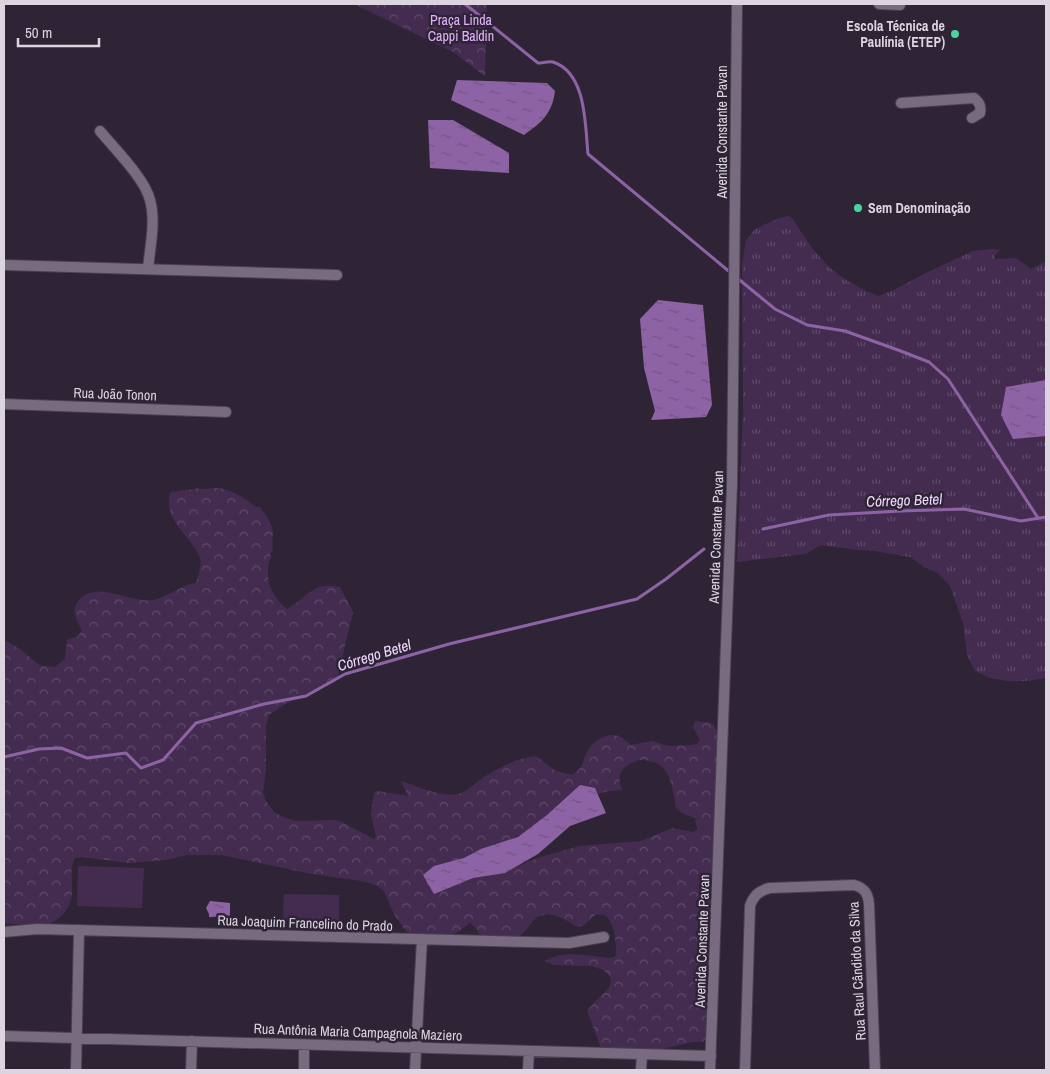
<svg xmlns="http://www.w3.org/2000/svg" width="1050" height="1074" viewBox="0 0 1050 1074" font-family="'Archivo Narrow',sans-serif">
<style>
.grass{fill:url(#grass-tufts)}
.forest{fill:url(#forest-crowns);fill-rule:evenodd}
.garden{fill:#442c51}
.water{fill:url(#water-ripples)}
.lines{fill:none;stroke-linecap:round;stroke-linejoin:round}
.stream{stroke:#8e63a6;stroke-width:3}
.minor-casing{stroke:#4a4150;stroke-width:12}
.minor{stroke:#786b80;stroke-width:10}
.poi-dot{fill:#4ad49c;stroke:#2f2436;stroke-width:2}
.labels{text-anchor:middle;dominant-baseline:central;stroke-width:5;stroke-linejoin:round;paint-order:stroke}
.park-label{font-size:14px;fill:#e2b3fd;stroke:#2f2436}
.poi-label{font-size:14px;font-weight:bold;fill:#dcd5e0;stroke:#2f2436;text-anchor:end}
.street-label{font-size:14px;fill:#dcd5e0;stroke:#2f2436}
.water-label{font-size:15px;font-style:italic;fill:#eed7fc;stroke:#2f2436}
</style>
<defs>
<pattern id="grass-tufts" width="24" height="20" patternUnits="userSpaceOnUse" patternTransform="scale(1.25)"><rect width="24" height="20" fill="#442c51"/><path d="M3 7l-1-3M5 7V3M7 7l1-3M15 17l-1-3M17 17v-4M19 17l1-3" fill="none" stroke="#5e4a6a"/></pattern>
<pattern id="forest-crowns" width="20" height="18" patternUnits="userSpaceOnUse" patternTransform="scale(1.25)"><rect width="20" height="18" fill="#442c51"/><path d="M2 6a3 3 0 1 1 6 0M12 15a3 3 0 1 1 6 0" fill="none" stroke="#5e4a6a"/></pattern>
<pattern id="water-ripples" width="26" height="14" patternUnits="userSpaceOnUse" patternTransform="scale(1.25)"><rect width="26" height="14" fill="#8e63a6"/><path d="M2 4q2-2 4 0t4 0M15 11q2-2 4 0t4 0" fill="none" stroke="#70557e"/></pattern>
</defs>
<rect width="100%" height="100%" fill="#2f2436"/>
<path class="grass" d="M788,216L791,217C800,229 807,243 818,255C833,274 856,287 878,296L894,290L926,273L973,251L993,249L1000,250L995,255V259L1016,258L1031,269L1046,261V678L1026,681H1008L990,678L975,671L967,655L963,623L950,586L939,574L924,567L910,557L875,551L858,550L821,545L805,554L737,562L743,412L742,265L746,240L755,229L779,218Z"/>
<path class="forest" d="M354,4H487L485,76L483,75L455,53Z
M198,488C205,490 208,488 214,488C228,487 247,499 256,507H260C264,513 270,520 272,528C274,535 271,542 273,550L270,554L271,557C263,576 271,597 287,609C309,597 312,581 340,587L353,612L338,675L341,677L333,683L285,704L269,715L266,725V769L263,792L266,801L274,812L285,818L297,821L338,820L374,839L376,836L371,815L374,793L377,791L408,796L401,781C417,786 436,795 453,795C467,794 477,780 489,774C503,766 520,757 536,756L556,771L572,775C588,763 580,763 588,750C593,741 608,732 618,736C623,738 627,742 631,745L652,741L669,746L692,745L698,743L700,740L693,727L695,721L712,723L717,731L719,744L707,1013L709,1034L707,1039L702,1042H692L662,1049L603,1054L587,1010L608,989L611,982L610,976L603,970L592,966L554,965L545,961C564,949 588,956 609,958L615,957C618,947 614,919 604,915C601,914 598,915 596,914L584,925L578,927C564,919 546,906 532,922C529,926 524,933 519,936C506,943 493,939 480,936L477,929L470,923L458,932L439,940L415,937L405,930L394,914L384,891L376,885L362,881L312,874L222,855H187L166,860L129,863L82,857L75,858C70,867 72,879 72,889C73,908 59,924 39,925C27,926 16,923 4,924V640L20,649L39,665L55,667L65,659L67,640L78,636L82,630C77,622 71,610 78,601C96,579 130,604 153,600C169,597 180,585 196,583C198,577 201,567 201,560C201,560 198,554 198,553C187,533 163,518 170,493L175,491L176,492C182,489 191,491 198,488ZM640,760C665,760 670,774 674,796C675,799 675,805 676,807C680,814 690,816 697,819L695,821L698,829L693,832L672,828L641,841L580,846L537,858L499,874L452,869L542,824L563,805L608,791L622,790C615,773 624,764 640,760Z"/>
<path class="garden" d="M78,866L144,868L142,908L77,906Z
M284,894L339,895V922L283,921Z"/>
<path class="water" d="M457,80L547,83L555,91C552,114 542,122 524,135L451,100Z
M428,120H453L509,153V173L430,168Z
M658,300L703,305L712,405L706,417L651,420L655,411L644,368L640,319Z
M1046,380V436L1013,439L1001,415L1006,387Z
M580,785L595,788L606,813L570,826L538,854L505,873L473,878L434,894L423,875L434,866L464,858L481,849L518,837L547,815Z
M210,901L230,903V916L209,917V914L206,908Z"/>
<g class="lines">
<path class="stream" d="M465,4L538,63C542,63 549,61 553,62C587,73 585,126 588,154L731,273
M736,277L775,309L807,325L845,331L898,350L929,362L948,379L1038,518
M763,529L829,515L900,511L964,509L1021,521L1046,517
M4,757L39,749L61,748L87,758L126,753L141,768L163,760L196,723L264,704L306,696L345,674L449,644L637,599L666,579L704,549"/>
<g class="minor-casing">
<path id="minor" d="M879,4L900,5
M901,103L974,98C980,103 981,106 980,113L972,118
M100,131C115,149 145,179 150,200C156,221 150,247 148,269
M4,265L337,275
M4,404L226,412
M4,932L37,929L569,943L604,937
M4,1036L711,1056
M76,1070L79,930
M191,1070L192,1041
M304,1070V1045
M415,1070L422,939
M528,1070L529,1051
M641,1070L642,1054
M710,1070L732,485L737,4
M745,1070L750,906C753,896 760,890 770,888L854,885C865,888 868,894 869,904L875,1070"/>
</g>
<use href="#minor" class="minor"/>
</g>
<g class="poi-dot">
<circle cx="955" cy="34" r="5"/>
<circle cx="858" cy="208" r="5"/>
</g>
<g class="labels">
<g class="park-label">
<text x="461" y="20">Praça Linda<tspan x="461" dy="16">Cappi Baldin</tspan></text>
</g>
<g class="poi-label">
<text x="945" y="26">Escola Técnica de<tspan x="945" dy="16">Paulínia (ETEP)</tspan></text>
<text x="868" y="208" text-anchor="start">Sem Denominação</text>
</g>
<g class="street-label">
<text transform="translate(722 132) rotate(-90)">Avenida Constante Pavan</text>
<text transform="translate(115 394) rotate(2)">Rua João Tonon</text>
<text transform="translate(716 537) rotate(-88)">Avenida Constante Pavan</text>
<text transform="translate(305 923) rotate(2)">Rua Joaquim Francelino do Prado</text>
<text transform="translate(702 941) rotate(-88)">Avenida Constante Pavan</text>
<text transform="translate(857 971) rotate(-93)">Rua Raul Cândido da Silva</text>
<text transform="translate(358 1032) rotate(2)">Rua Antônia Maria Campagnola Maziero</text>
</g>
<g class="water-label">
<text transform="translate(904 500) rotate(-2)">Córrego Betel</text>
<text transform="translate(374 655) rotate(-17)">Córrego Betel</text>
</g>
</g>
<rect width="1050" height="1074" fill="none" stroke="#dcd5e0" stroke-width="10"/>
<path d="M18 38v8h81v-8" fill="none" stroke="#dcd5e0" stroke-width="2.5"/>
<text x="25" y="38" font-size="15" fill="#dcd5e0" stroke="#2f2436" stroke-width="4" paint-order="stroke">50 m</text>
</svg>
